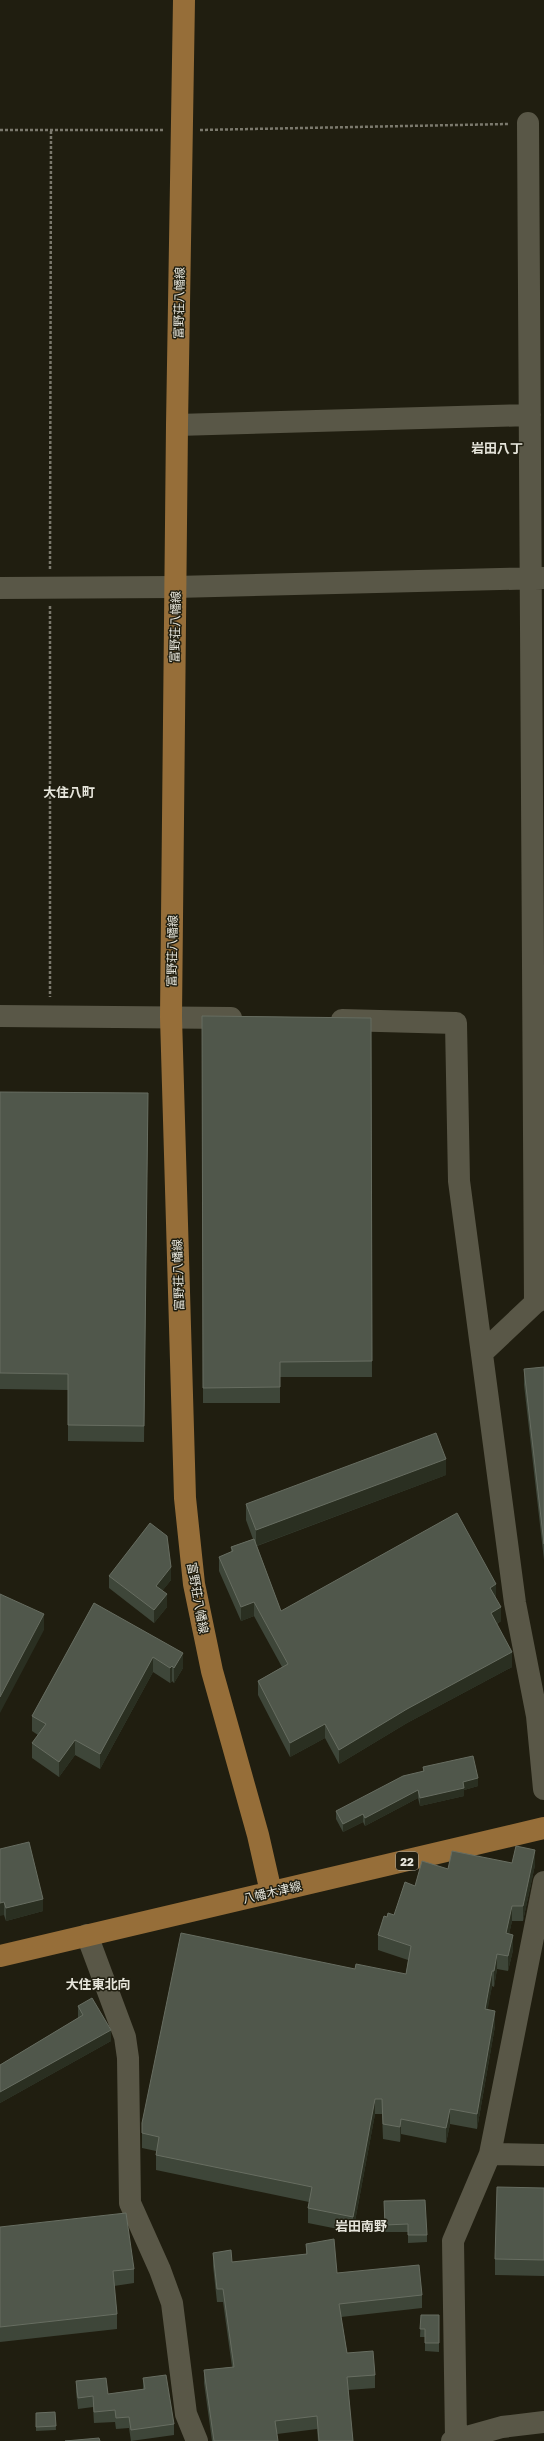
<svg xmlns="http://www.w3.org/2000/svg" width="544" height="2441" viewBox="0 0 544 2441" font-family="'Golos Text','Noto Sans JP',sans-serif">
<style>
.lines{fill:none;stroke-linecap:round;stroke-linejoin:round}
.path{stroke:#7b796d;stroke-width:2.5;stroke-dasharray:3 2;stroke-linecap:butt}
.minor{stroke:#595747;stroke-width:22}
.major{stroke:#966e39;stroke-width:22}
.wall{fill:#3e4639}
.shaded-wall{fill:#2a2f21}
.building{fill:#50574b;stroke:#676d61}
.labels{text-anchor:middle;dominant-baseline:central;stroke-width:3;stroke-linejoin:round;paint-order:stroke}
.shield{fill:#201e10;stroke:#aba99e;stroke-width:1}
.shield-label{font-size:11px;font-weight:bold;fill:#e6e5db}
.street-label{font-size:12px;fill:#e6e5db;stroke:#201e10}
.neighbourhood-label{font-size:13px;font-weight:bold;fill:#e6e5db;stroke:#201e10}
</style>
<rect width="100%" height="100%" fill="#201e10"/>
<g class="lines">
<path class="path" d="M0,130H163
M200,130L509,124
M50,569L51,130
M50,606V997"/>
<path class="minor" d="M528,123L535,1303
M177,425L530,415
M0,588L175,587L544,578
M0,1016L231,1018
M342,1020L456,1023L459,1181L515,1603L537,1716L544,1789
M482,1353L535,1303L544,1298
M87,1935L125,2037L128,2058L130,2203L160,2270L172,2303L186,2414L197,2441
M490,2154L544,2155
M456,2439L453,2241L490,2154L544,1882
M452,2441L502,2427L544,2422"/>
<path class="major" d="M184,0L177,425L171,1017L185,1498L194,1584L212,1671L258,1835L271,1892
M0,1956L544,1828"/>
</g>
<path class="wall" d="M202,1016L371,1018L372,1377H280V1403H203Z
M0,1092L148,1093L144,1442L68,1441V1390L0,1389Z
M544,1367V1560L524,1385V1369Z
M446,1475L257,1546L281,1611L496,1598L501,1621L497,1624L512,1667L407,1723L339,1764L325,1738L290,1757L258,1695V1681L282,1667L254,1616L241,1621L219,1571V1557L231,1552V1547L253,1539L246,1520V1504Z
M109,1576L171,1580L162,1591L167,1607L154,1623L109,1588Z
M94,1603L183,1668L174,1683L172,1681L170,1683L153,1672L100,1769L75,1755L59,1777L32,1758V1743L38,1735L32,1731V1716Z
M423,1767L478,1786L464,1790V1796L420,1806L418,1798L365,1826L363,1822L343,1832L336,1819V1811L423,1771Z
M0,1849L43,1911L6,1921L4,1915Z
M512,1863L535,1865L523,1921H512L509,1934L513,1950L508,1971L497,1969L494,1987L492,1986L487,2010L495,2026L477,2129L450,2124L446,2143L401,2134L400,2142L383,2139L382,2114H375L353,2232L308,2223V2208L309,2202L156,2170V2151L142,2148V2123L355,1969L406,1974L408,1960L378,1950V1935L387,1917L394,1915L415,1886L448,1869Z
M78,2006L111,2041L0,2103V2065L78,2018Z
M544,2188V2276L495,2275V2259Z
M384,2201L427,2235V2242L408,2243V2232H385Z
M0,2227L134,2269V2283L114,2286L117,2314V2329L0,2342Z
M306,2244L337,2273L422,2295V2308L341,2317L347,2353L375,2375V2388L348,2390L353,2441H318L317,2429L277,2434L278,2441H212L204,2383V2370L232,2367L223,2302H217L213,2266V2253L232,2262L306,2254Z
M421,2315H439V2352L425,2351V2337H420Z
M143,2378L174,2424V2435L131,2441L129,2428L116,2429L115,2422L94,2423L93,2407L78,2409L76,2392V2381L108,2394L143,2389Z
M55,2412L56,2430L36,2431V2413Z"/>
<path class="shaded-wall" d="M446,1459V1475L256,1546V1530Z
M171,1567V1580L156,1599V1586Z
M496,1584V1599L490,1588Z
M167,1594V1607L154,1623V1610Z
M254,1602V1616L241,1621V1607Z
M501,1607V1621L491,1627V1613Z
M44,1614V1630L0,1713V1697Z
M512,1652V1667L407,1723L339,1764V1750L407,1709Z
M183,1653V1668L174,1683V1668Z
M153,1657V1672L100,1769V1754Z
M172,1666V1681L170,1683V1668Z
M325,1724V1738L290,1757V1743Z
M75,1740V1755L59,1777V1762Z
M478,1778V1786L464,1790V1796L420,1806V1798L463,1782Z
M418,1790V1798L365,1826V1818Z
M363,1814V1822L343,1832V1824Z
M535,1850V1865L523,1921V1906Z
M43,1899V1911L6,1921V1908Z
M4,1902V1915L0,1916V1903Z
M512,1906V1921L506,1948V1933Z
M513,1935V1950L508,1971V1956Z
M497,1954V1969L494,1987V1971Z
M492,1971V1986L485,2025V2009Z
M495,2011V2026L477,2129V2114Z
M111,2030V2041L0,2103V2092Z
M375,2099V2114L353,2232V2217Z
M450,2109V2124L446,2143V2128Z
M401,2119V2134L400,2142V2127Z"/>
<path class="building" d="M202,1016L371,1018L372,1361L280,1362V1387L203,1388Z
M0,1092L148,1093L144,1426L68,1425V1374L0,1373Z
M544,1367V1544L524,1369Z
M436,1433L446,1459L256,1530L246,1504Z
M457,1513L496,1584L490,1588L501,1607L491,1613L512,1652L407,1709L339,1750L325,1724L290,1743L258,1681L288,1664L254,1602L241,1607L219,1557L233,1551L231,1547L254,1539L281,1611Z
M150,1523L167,1536L171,1567L156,1586L167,1594L154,1610L109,1576Z
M0,1594L44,1614L0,1697Z
M94,1603L183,1653L174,1668L172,1666L170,1668L153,1657L100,1754L75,1740L59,1762L32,1743L46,1724L32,1716Z
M473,1756L478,1778L463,1782L464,1788L420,1798L418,1790L365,1818L363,1814L343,1824L336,1811L403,1776L424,1771L423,1767Z
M29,1842L43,1899L6,1908L4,1902L0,1903V1849Z
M516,1846L535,1850L523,1906H512L506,1933L513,1935L508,1956L497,1954L494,1971H492L485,2009L495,2011L477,2114L450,2109L446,2128L401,2119L400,2127L383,2124L382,2099H375L353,2217L308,2208L312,2187L156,2155L159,2137L142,2133V2123L181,1933L355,1969L356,1964L406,1974L411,1946L378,1935L384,1916L387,1917L388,1913L394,1915L405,1882L415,1886L422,1861L448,1869L452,1851L512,1863Z
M92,1998L111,2030L0,2092V2065L83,2015L78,2006Z
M497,2187L544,2188V2260L495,2259Z
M425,2200L427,2235H408V2224L385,2225L384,2201Z
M126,2213L134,2269L113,2271L117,2314L0,2327V2227Z
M334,2239L337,2273L419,2265L422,2295L339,2304L347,2353L373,2351L375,2375L347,2377L353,2441H319L317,2416L275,2421L278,2441H214L204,2370L234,2367L223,2289H217L213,2253L231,2250L232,2262L307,2254L306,2244Z
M421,2315H439V2343H425V2329H420Z
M166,2375L174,2424L131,2430L129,2417L116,2418L115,2410L94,2412L93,2396L78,2398L76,2381L106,2378L108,2394L145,2389L143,2378Z
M55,2412L56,2426L36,2427V2413Z
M99,2438L100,2441H65Z"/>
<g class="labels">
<rect class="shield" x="396" y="1852" width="22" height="18" rx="3"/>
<g class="shield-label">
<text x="407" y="1861">22</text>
</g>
<g class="street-label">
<text transform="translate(179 303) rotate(-89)">富野荘八幡線</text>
<text transform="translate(175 627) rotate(-89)">富野荘八幡線</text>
<text transform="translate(172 951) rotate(-89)">富野荘八幡線</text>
<text transform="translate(178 1275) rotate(-92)">富野荘八幡線</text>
<text transform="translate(198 1598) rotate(80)">富野荘八幡線</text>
<text transform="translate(272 1892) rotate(-13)">八幡木津線</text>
</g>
<g class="neighbourhood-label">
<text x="497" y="448">岩田八丁</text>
<text x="69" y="792">大住八町</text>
<text x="98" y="1984">大住東北向</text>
<text x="361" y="2226">岩田南野</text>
</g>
</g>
</svg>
